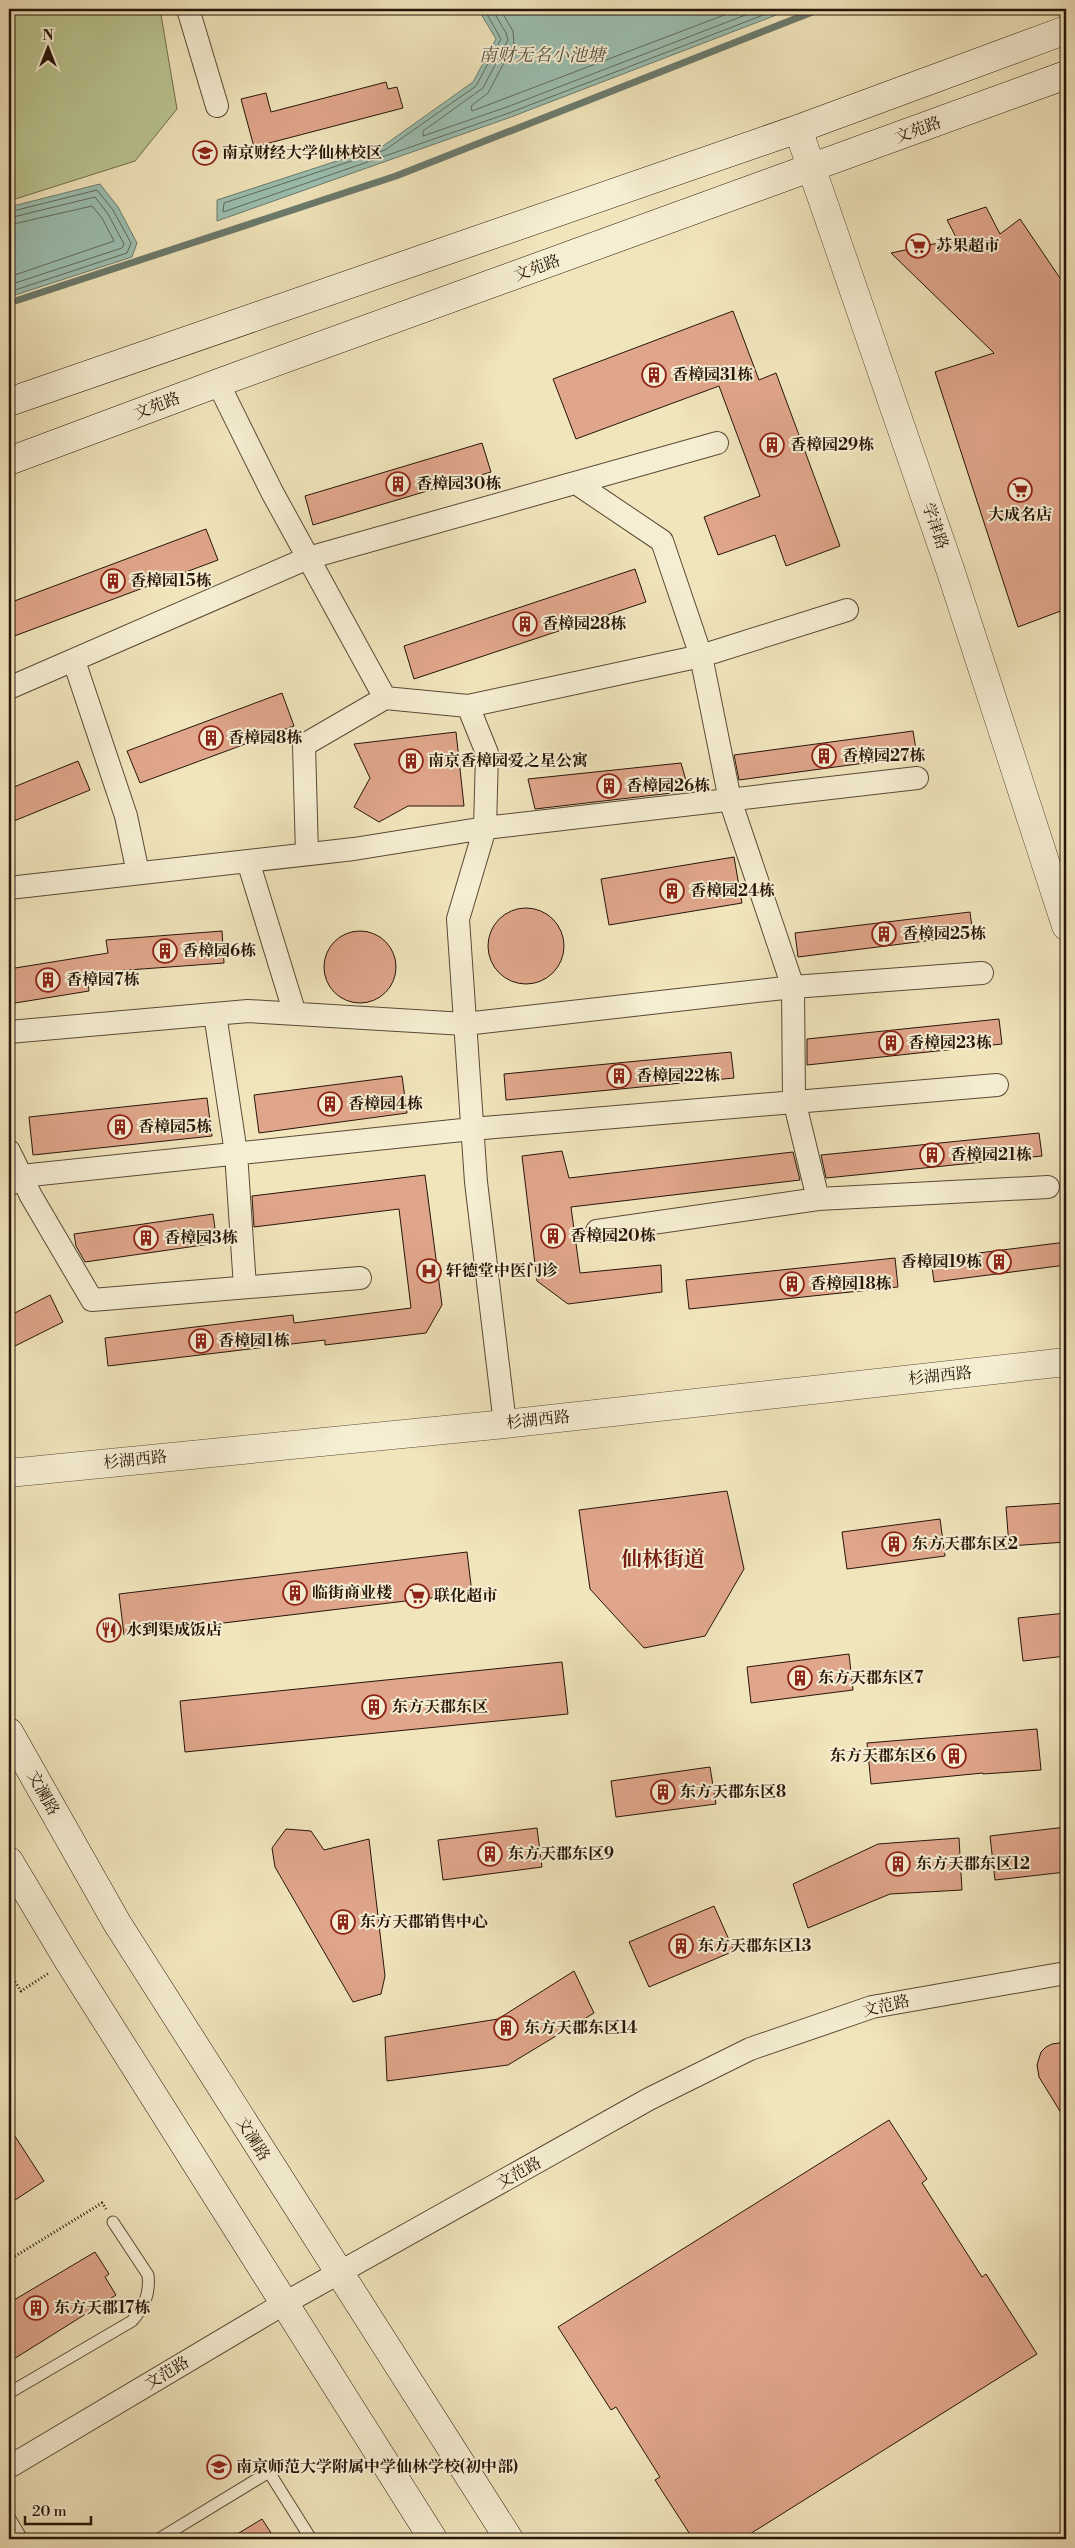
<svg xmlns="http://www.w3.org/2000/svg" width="1075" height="2548" viewBox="0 0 1075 2548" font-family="'Libre Bodoni','Noto Serif SC',serif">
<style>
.green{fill:#bac591;stroke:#706d4c}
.water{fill:#9bbfb1;stroke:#6c7b6d}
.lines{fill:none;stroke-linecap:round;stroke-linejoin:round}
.shore{stroke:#606a5c;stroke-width:1}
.stream{stroke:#6c7b6d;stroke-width:7}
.building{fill:#e0a68b;stroke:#261508}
.service-casing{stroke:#594935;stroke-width:13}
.minor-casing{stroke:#594935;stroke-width:24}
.tertiary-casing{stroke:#594935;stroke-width:29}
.secondary-casing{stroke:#261508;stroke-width:29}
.path{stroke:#261508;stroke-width:3;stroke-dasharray:1 2.5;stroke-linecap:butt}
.service{stroke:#f6eed3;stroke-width:11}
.minor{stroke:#f6eed3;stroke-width:22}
.tertiary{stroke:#f6eed3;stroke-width:28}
.secondary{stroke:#f6eed3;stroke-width:28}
.labels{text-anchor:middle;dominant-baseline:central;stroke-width:4;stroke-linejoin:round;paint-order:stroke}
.street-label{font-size:16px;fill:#261508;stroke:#f6eed3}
.poi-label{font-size:16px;font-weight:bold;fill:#261508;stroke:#f6eed3;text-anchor:start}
.water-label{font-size:18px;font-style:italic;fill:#4f5043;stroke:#f6eed3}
.district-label{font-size:21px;font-weight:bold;fill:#7a1f14;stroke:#f6eed3}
</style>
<rect width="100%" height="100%" fill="#f1e5bc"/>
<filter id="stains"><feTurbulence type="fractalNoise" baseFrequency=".004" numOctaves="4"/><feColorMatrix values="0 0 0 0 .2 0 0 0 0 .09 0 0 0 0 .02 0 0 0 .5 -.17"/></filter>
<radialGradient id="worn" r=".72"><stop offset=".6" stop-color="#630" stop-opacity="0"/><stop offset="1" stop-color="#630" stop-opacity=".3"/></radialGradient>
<path class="green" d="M9,9H160L177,109L135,161L9,201Z"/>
<path class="water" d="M478,9H792L511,117L217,221V200L383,146L473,82L496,39Z
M100,184L118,207L137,243L132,257L9,297V207Z"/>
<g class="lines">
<path class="shore" d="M484,9L501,39L476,86L385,150L224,203L223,212L509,113L779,9
M492,9L506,33L508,40L483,88L423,131V136L507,107L761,9
M500,9L513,31L514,44L488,93L471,106L472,111L740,9
M9,212L97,190L113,210L131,243L127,253L9,292
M9,218L95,197L108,214L124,244L122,248L9,285
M9,225L92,206L102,218L114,241L9,277"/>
<path class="stream" d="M9,303L396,176L820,9"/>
</g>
<path class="building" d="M386,82L388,89L397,87L403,108L254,147L241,99L266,93L271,112Z
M986,207L1000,234L1020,219L1066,287V609L1018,627L935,372L994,353L891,253L957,239L947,220Z
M733,311L759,380L776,373L840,546L786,566L775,535L718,555L704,517L760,496L719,386L576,439L553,379Z
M482,443L491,472L313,525L305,496Z
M206,529L218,560L9,638V603Z
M635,569L646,602L414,679L404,646Z
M282,693L294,726L140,783L127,751Z
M913,731L917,756L739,780L734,755Z
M456,732L464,806H408L379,822L354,807L370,778L354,744Z
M78,761L90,790L9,823V789Z
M681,763L689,791L535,809L528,779Z
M734,857L742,903L609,925L601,879Z
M488 946a38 38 0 1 1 76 0a38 38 0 1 1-76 0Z
M970,912L973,935L798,957L795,933Z
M324 967a36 36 0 1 1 72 0a36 36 0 1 1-72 0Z
M222,931L224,963L87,973L89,991L9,1004V969L108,953L106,940Z
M999,1019L1002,1044L807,1065V1039Z
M731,1052L734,1078L506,1100L504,1074Z
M402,1076L407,1113L259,1133L254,1095Z
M207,1098L212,1136L33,1155L29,1117Z
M1039,1133L1042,1156L826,1178L821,1155Z
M562,1151L569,1178L793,1152L800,1180L571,1207L580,1273L661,1265L662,1292L568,1304L537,1281L522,1156Z
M425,1175L442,1305L426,1333L325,1345V1340L108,1366L105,1338L293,1315L294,1323L411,1308L399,1209L254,1227L252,1196Z
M213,1214L217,1243L85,1262L76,1246L74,1234Z
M1066,1242V1265L934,1282L931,1259Z
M895,1258L898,1287L689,1309L686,1280Z
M50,1295L63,1322L9,1349V1316Z
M727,1491L744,1569L705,1636L644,1648L590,1589L579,1510Z
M1066,1503V1542L1009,1546L1006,1507Z
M940,1519L945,1556L847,1569L842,1532Z
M467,1552L472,1593L124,1635L119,1594Z
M1066,1613V1656L1023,1661L1018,1618Z
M849,1654L853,1690L751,1703L747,1667Z
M562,1662L568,1714L185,1752L180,1701Z
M1037,1729L1041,1770L983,1774V1773L871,1784L867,1743Z
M710,1767L716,1804L616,1817L611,1781Z
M1066,1827V1872L995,1880L990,1836Z
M537,1828L542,1867L443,1880L438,1840Z
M286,1829L311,1831L324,1850L369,1839L385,1976L381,1994L353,2002L275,1867L272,1848Z
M959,1838L962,1890L890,1894L808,1928L793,1884L878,1844Z
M714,1906L734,1951L649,1987L629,1942Z
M574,1971L594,2013L508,2065L387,2081L385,2037L498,2019Z
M1066,2042V2121L1039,2077L1037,2065L1041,2052L1046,2047L1052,2044Z
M889,2120L927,2179L922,2183L982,2277L986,2274L1037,2354L742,2539H693L655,2480L660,2477L616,2407L611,2410L558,2327Z
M9,2127L44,2181L9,2204Z
M95,2252L109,2274L105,2277L116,2295L9,2362V2303Z
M262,2519L275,2539H229Z"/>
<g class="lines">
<g class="service-casing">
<path id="service" d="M9,2393L132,2321C145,2306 150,2293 148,2275L113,2222
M9,2517L22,2539
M159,2539L269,2472L311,2539"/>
</g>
<g class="minor-casing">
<path id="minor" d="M188,9L217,106
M218,383L272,492L385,698L468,706L487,753L485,828L458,919L476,1182L505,1424
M576,483L662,541L701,656L730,800L793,987L794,1100L818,1199
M74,661L126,816L138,873
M9,688L308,558L717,443
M468,706L701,656L847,610
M307,854L304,745L385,698
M248,861L295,1014
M9,888L354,849L485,828L917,778
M215,1014L236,1153L245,1287
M9,1032L248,1011L465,1024L793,987L982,973
M9,1151L31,1196L92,1300L360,1278
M9,1185L21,1176L472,1129L997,1085
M597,1231L818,1199L1048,1187
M9,2467L285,2303L649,2099L750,2049L872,2007L1066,1973"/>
</g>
<g class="tertiary-casing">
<path id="tertiary" d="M798,129L951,572L1066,926
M9,1473L505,1424L1066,1362"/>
</g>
<g class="secondary-casing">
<path id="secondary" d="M9,402L798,129L1066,30
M9,461L218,383L1066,75
M9,1732L117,1923L509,2539
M9,1861L68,1960L433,2539"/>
</g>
<path class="path" d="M1066,131L1062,133L1066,141
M9,1973L21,1991L49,1973
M9,2260L102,2203L106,2209"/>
<use href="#service" class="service"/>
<use href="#minor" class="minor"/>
<use href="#tertiary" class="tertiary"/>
<use href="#secondary" class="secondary"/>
</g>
<defs>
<g id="university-ring" transform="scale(1.25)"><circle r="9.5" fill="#f6eed3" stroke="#8f2418" stroke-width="1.5"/><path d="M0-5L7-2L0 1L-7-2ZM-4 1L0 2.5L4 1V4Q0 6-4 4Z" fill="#8f2418"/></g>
<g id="supermarket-ring" transform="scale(1.25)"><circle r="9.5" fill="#f6eed3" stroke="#8f2418" stroke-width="1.5"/><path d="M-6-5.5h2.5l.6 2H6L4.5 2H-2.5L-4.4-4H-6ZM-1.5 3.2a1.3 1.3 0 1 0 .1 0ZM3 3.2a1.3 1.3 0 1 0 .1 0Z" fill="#8f2418"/></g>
<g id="building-ring" transform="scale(1.25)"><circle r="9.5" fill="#f6eed3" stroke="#8f2418" stroke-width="1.5"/><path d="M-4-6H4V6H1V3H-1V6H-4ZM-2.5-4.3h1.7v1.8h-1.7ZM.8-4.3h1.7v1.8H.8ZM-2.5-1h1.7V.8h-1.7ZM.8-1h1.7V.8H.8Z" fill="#8f2418"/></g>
<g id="hospital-ring" transform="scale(1.25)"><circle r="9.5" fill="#f6eed3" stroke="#8f2418" stroke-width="1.5"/><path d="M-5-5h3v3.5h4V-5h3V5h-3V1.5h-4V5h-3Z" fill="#8f2418"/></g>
<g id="restaurant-ring" transform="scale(1.25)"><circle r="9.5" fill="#f6eed3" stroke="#8f2418" stroke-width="1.5"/><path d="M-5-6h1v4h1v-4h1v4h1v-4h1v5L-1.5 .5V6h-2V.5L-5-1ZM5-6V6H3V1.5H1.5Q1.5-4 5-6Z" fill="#8f2418"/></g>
<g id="school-ring" transform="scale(1.25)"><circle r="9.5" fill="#f6eed3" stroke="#8f2418" stroke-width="1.5"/><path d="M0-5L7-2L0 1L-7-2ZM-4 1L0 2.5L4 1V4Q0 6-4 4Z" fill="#8f2418"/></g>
</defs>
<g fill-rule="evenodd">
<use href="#university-ring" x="205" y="153"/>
<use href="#supermarket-ring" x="918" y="246"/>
<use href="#building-ring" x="654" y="375"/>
<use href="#building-ring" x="772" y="445"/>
<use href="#building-ring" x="398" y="484"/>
<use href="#supermarket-ring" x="1020" y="490"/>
<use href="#building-ring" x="113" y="581"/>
<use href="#building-ring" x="525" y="624"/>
<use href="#building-ring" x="211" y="738"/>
<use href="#building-ring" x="824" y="756"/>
<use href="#building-ring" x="411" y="761"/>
<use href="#building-ring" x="609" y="786"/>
<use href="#building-ring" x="672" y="891"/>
<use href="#building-ring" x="884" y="934"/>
<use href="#building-ring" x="165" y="951"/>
<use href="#building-ring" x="48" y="980"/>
<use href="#building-ring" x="891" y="1043"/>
<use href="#building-ring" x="619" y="1076"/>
<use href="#building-ring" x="330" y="1104"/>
<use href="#building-ring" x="120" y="1127"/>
<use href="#building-ring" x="932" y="1155"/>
<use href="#building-ring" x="553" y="1236"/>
<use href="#building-ring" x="146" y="1238"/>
<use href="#building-ring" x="999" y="1262"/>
<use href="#hospital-ring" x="429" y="1271"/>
<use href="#building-ring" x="792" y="1284"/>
<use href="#building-ring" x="201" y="1341"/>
<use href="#building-ring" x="894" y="1544"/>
<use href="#building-ring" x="295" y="1593"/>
<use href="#supermarket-ring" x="417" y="1596"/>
<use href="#restaurant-ring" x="109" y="1630"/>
<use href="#building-ring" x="800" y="1678"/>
<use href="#building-ring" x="374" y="1707"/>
<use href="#building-ring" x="954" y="1756"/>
<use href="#building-ring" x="663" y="1792"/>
<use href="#building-ring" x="490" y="1854"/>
<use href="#building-ring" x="898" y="1864"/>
<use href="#building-ring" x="343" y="1922"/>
<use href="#building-ring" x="681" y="1946"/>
<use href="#building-ring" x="506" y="2028"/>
<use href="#building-ring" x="36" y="2308"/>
<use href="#school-ring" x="219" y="2467"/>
</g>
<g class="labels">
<g class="street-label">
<text transform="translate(918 130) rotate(-20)">文苑路</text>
<text transform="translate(537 268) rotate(-20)">文苑路</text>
<text transform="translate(157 406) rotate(-21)">文苑路</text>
<text transform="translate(935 526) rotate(71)">学津路</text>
<text transform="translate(940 1376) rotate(-6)">杉湖西路</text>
<text transform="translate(538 1420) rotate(-6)">杉湖西路</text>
<text transform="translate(135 1460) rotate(-6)">杉湖西路</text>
<text transform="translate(43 1793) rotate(61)">文澜路</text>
<text transform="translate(886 2006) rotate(-13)">文范路</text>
<text transform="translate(253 2139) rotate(58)">文澜路</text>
<text transform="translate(519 2173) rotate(-29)">文范路</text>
<text transform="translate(167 2373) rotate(-31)">文范路</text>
</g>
<g class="poi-label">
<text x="222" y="153">南京财经大学仙林校区</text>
<text x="936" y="246">苏果超市</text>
<text x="672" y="375">香樟园31栋</text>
<text x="790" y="445">香樟园29栋</text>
<text x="416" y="484">香樟园30栋</text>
<text x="1020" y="515" text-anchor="middle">大成名店</text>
<text x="130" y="581">香樟园15栋</text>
<text x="542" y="624">香樟园28栋</text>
<text x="228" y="738">香樟园8栋</text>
<text x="842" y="756">香樟园27栋</text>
<text x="428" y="761">南京香樟园爱之星公寓</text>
<text x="626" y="786">香樟园26栋</text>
<text x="690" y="891">香樟园24栋</text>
<text x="902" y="934">香樟园25栋</text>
<text x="182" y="951">香樟园6栋</text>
<text x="66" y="980">香樟园7栋</text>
<text x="908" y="1043">香樟园23栋</text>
<text x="636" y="1076">香樟园22栋</text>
<text x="348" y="1104">香樟园4栋</text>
<text x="138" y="1127">香樟园5栋</text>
<text x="950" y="1155">香樟园21栋</text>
<text x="570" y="1236">香樟园20栋</text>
<text x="164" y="1238">香樟园3栋</text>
<text x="982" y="1262" text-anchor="end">香樟园19栋</text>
<text x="446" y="1271">轩德堂中医门诊</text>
<text x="810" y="1284">香樟园18栋</text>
<text x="218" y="1341">香樟园1栋</text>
<text x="912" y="1544">东方天郡东区2</text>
<text x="312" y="1593">临街商业楼</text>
<text x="434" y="1596">联化超市</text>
<text x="126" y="1630">水到渠成饭店</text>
<text x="818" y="1678">东方天郡东区7</text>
<text x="392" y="1707">东方天郡东区</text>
<text x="936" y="1756" text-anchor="end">东方天郡东区6</text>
<text x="680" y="1792">东方天郡东区8</text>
<text x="508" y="1854">东方天郡东区9</text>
<text x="916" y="1864">东方天郡东区12</text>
<text x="360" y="1922">东方天郡销售中心</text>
<text x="698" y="1946">东方天郡东区13</text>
<text x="524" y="2028">东方天郡东区14</text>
<text x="54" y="2308">东方天郡17栋</text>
<text x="236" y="2467">南京师范大学附属中学仙林学校(初中部)</text>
</g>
<g class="water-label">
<text x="542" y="55">南财无名小池塘</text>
</g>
<g class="district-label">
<text x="663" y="1560">仙林街道</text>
</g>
</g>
<rect width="1075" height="2548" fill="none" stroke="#f1e5bc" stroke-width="30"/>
<rect x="10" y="10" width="1055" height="2528" fill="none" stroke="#261508" stroke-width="2.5"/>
<rect x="15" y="15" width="1045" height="2518" fill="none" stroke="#261508"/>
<g transform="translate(48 48)" stroke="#f6eed3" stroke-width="4" paint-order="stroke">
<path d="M0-4L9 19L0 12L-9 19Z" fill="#261508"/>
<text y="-8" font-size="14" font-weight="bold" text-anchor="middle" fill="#261508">N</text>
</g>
<path d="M25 2516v8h66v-8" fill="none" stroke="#261508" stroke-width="2.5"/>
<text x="32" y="2516" font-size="15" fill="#261508" stroke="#f6eed3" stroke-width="4" paint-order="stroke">20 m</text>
<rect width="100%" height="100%" filter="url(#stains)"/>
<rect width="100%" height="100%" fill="url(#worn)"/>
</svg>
